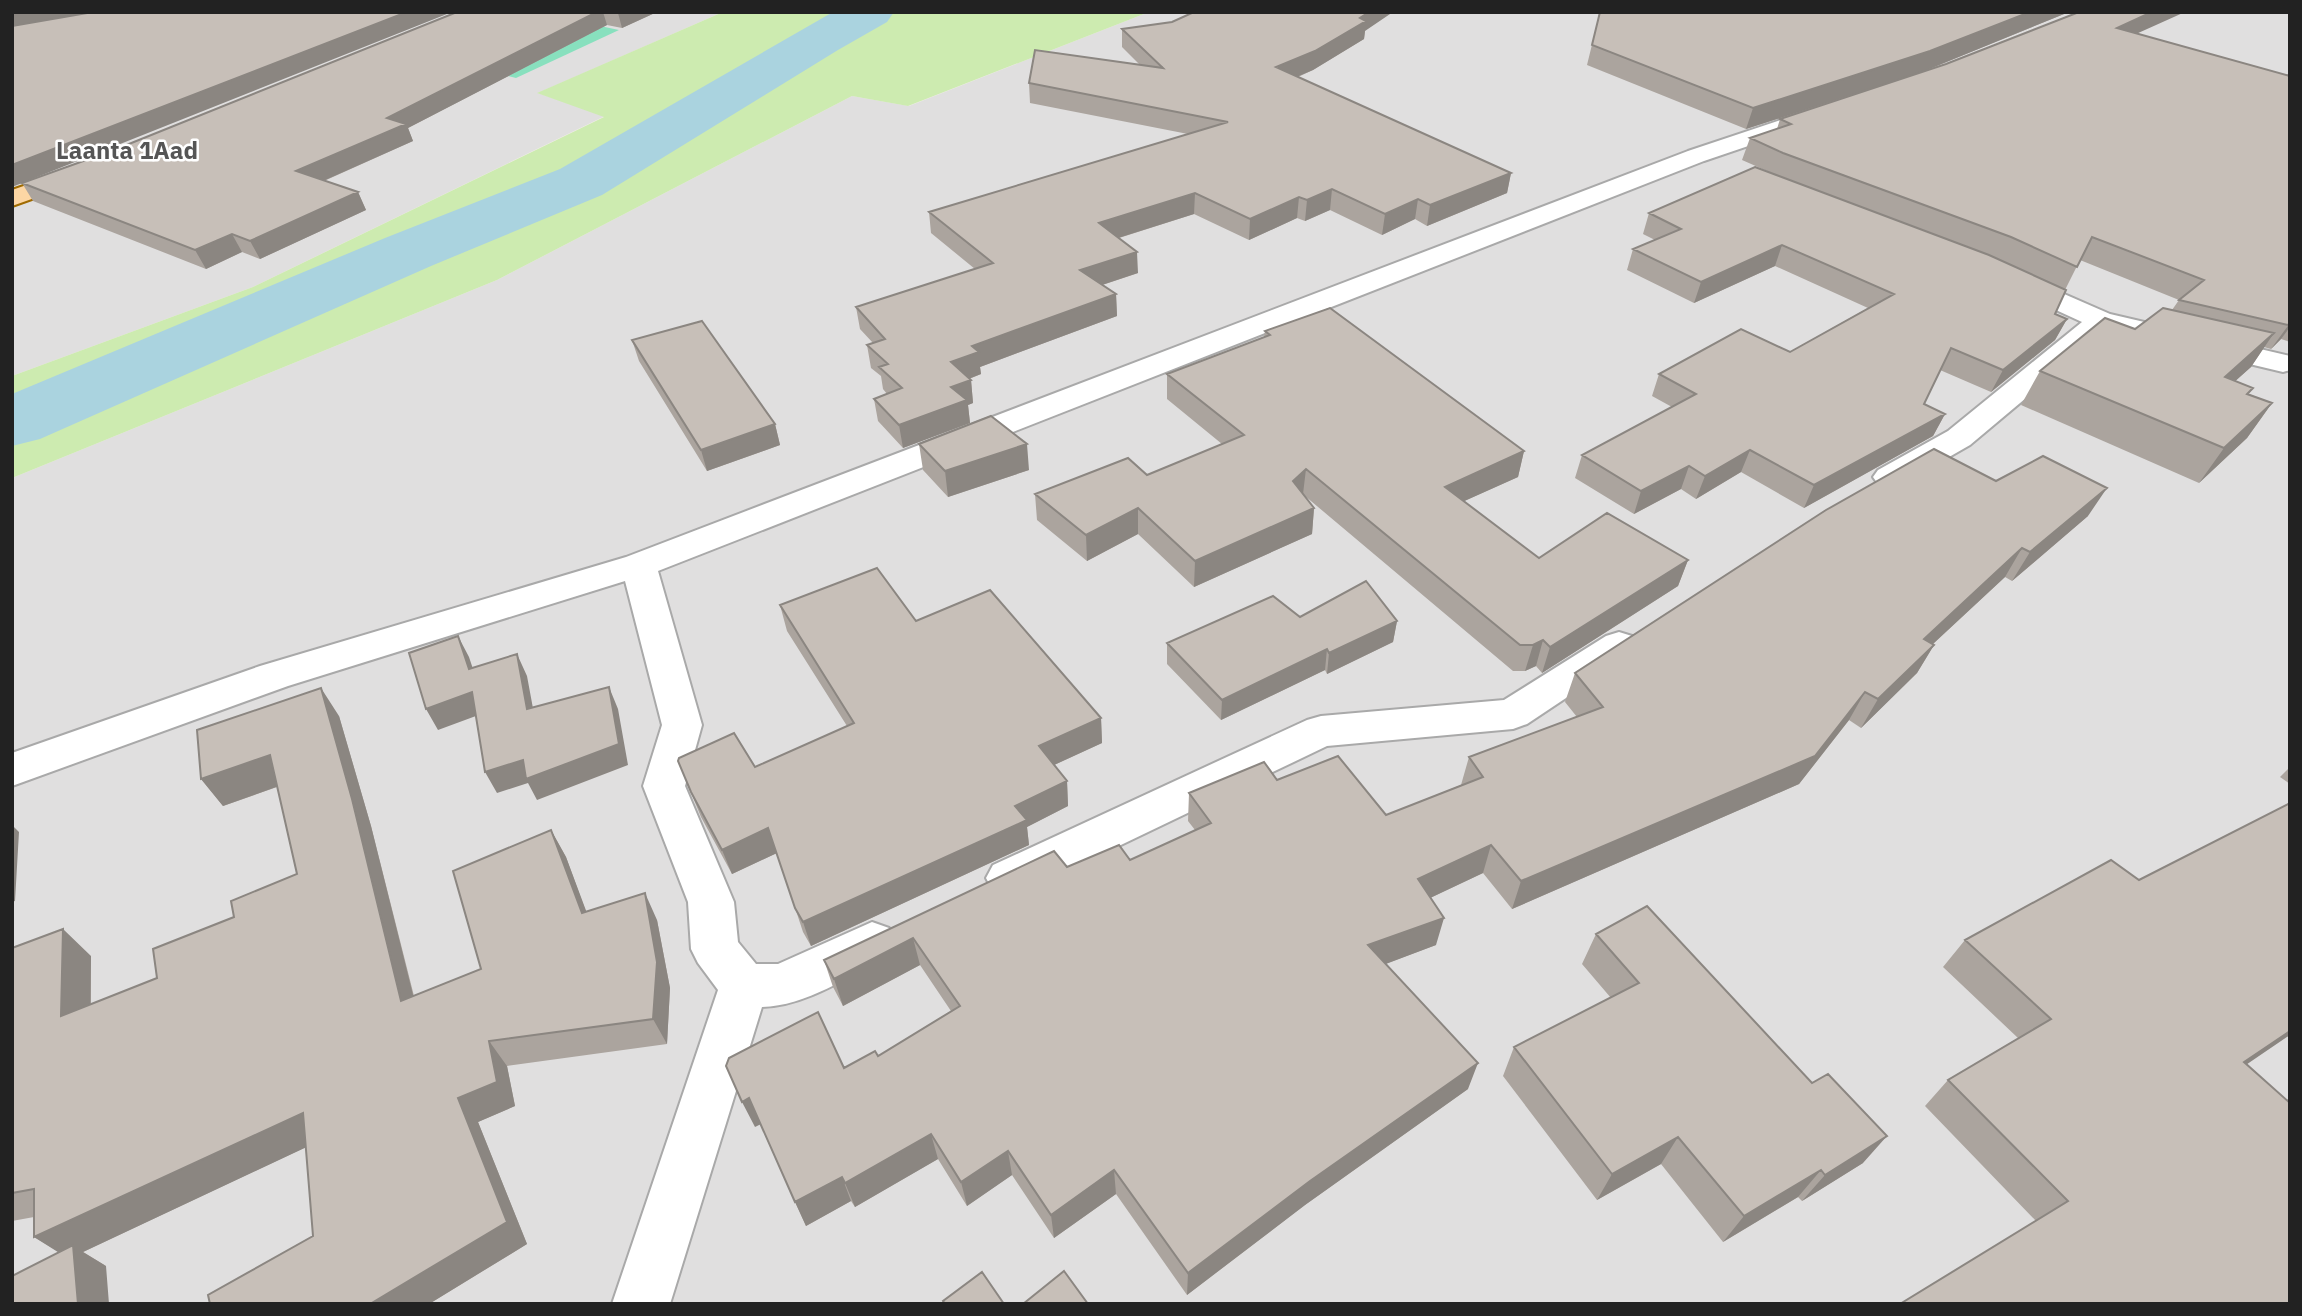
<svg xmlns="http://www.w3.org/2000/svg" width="2302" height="1316" viewBox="0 0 2302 1316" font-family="'IBM Plex Sans',sans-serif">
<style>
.residential{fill:#e0dfdf}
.grass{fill:#cdebb0}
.pitch{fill:#88e0be}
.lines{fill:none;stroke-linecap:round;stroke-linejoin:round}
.river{fill:#aad3df;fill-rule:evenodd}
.minor-casing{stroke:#a9a9a9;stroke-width:4}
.major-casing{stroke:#a06b00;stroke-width:4}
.minor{fill:#fff;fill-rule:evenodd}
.major{fill:#fcd6a4;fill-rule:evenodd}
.wall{fill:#aba49e}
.shaded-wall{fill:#8b8681}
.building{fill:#c7bfb8;stroke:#8b8681;stroke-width:2}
.labels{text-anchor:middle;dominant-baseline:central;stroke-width:5;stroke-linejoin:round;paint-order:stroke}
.far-district-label{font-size:24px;font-weight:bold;fill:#555;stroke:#fff}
</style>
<rect width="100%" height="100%" fill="#f2efe9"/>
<path class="residential" d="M12,12H723L538,93L605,116L253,287L12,376Z
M1149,12H2290V1304H12V478L497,280L852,96L909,106Z"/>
<path class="grass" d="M723,12H1149L908,106L852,96L497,280L12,478V376L253,287L604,117L537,93Z"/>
<path class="pitch" d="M543,14L619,30L516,78L436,59Z"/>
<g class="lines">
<path class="river" d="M833,12H894L887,22L838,50L602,195L431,266L40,439L12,446V394L385,238L560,169Z"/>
<g class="minor-casing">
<path id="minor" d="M1811,110L1819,112L1822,117L1819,122L1704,161L658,571L702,725L685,786L734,902L738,942L756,964H778L872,922L889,928L895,942L889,956C849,976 806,1006 762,1007L670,1304H612L718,990L698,963L691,949L688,902L643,786L662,725L625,581L288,686L12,786V753L260,666L626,557L1688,151Z
M2014,272L2110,314L2290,356V370L2283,372L2107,330L1970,445L1902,484L1890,487L1878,484L1873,477L1878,470L1948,431L2082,322L2004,286L2000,280L2004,274Z
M1619,632L1632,636L1638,645L1632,654L1527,724L1513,729L1327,746L1025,891L1009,897L993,891L986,878L993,865L1307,720L1321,716L1504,700L1606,636Z"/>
</g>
<g class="major-casing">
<path id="major" d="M76,168L85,170L88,175L85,180L12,206V190Z"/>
</g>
<use href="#minor" class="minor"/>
<use href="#major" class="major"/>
</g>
<path class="wall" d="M457,12H657L622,28L607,25L408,128L413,141L324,181L358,192L366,210L260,259L242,252L206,269L33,201L22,183L12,187L29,180L114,150Z
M1600,12H2069L1922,72L1746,129L1587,65Z
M1122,29L1365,31L1364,39L1313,70L1298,77L1511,173L1507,193L1427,226L1415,219L1382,235L1330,210L1305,221L1297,218L1249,240L1194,214L1119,238L1138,273L1102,285L1116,294L1117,316L980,367L981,374L969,379L971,380L973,403L968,405L970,423L903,448L878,421L874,399L887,394L883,389L881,376L871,368L867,345L873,343L860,329L856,307L975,269L931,233L929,212L1188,134L1030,103L1029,83L1140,65L1122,47Z
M2137,34L2290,76V342L2281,339L2271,349L2264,347L2251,367L2235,381L2253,388L2249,394L2272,403L2247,438L2199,483L2021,405L2040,371L2135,329L2172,310L2179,300L2080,260L2065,290L2055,314L2067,319L2055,340L1991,392L1940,370L1924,404L1945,414L1933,436L1804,508L1741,472L1696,499L1681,489L1634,514L1575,478L1582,455L1672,407L1652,396L1659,374L1790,352L1868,308L1775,266L1694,303L1627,270L1633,249L1655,240L1643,234L1649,213L1774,174L1742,160L1750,138L1777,129L1780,119L1946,64Z
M1265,331L1524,451L1518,477L1464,501L1539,558L1688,560L1678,586L1542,673L1536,666L1525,671H1513L1305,496L1314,508L1312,534L1194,587L1138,534L1087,561L1037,520L1035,494L1147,475L1222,444L1167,399V374L1264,337Z
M632,340L775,424L780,445L707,471L639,361Z
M919,444L1029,470L948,497L923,470Z
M1996,481L2088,516L2012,581L2005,577L1933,644L1934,645L1917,673L1861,728L1849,720L1799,784L1512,909L1483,873L1430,898L1436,945L1385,964L1468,1089L1305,1205L1187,1295L1116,1194L1054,1238L1012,1175L967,1206L938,1159L855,1207L851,1201L806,1226L760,1124L755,1127L844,1068L878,1056L951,1011L920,965L843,1006L833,987L824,960L1067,867L1130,860L1195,830L1188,821L1189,793L1277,780L1386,815L1461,785L1469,757L1577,717L1565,702L1575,673Z
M780,605L916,621L1101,718L1102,743L1054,765L1067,781L1068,806L1027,827L1029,845L811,946L803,932L777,853L732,874L701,817L678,761L755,767L847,726L787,631Z
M1300,617L1397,621L1393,642L1327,674L1325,670L1221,720L1167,664V643Z
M339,716L371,826L414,996L481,969L551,830L566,857L586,912L657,920L670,988L667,1044L507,1066L515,1106L478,1122L527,1244L429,1304H210L313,1236L306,1147L83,1252L106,1266L59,1252L34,1237V1217L12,1221V948L91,956V1004L157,978L234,917L297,874L277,787L223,806L201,779Z
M2290,767V784L2280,777Z
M1596,934L1863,1163L1802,1201L1798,1197L1723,1242L1661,1164L1597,1200L1503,1076L1514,1047L1611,998L1582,964Z
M1965,940L2246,1065L2290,1103L2036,1221L1925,1106L1948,1080L2018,1038L1943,967Z"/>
<path class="shaded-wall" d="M12,12H92L12,27Z
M407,12H452L12,187V165Z
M597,12H603L607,25L408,128L413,141L305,189L296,171L387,118Z
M619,12H657L622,28L618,13Z
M1369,12H1393L1365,31L1364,39L1313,70L1275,86L1276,67Z
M2030,12H2069L1922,72L1746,129L1753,108Z
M2152,12H2185L2107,47L2117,28Z
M1511,173L1507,193L1427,226L1430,205Z
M1332,189L1330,210L1305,221L1307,200Z
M358,192L366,210L260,259L250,241Z
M1195,193L1194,214L1099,244V223Z
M1299,197L1297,218L1249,240L1250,219Z
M1418,199L1415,219L1382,235L1385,214Z
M232,234L242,252L206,269L195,250Z
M1782,245L1775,266L1694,303L1701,282Z
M1137,252L1138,273L1081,292L1080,270Z
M1116,294L1117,316L980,367L981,374L953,385L951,362L972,346Z
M2067,319L2055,340L1991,392L2003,370Z
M2290,323V327L2281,339L2271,349Z
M2274,333L2251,367L2202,411L2225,377Z
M971,380L973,403L968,405L970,423L903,448L899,425L951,387Z
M2272,403L2247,438L2199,483L2224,448Z
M1945,414L1933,436L1804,508L1814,485Z
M775,424L780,445L707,471L701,450Z
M1027,444L1029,470L948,497L945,471Z
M1750,450L1741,472L1696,499L1705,476Z
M1524,451L1518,477L1440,512L1445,487Z
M1689,466L1681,489L1634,514L1641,491Z
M1306,469L1303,494L1293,481Z
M2107,488L2088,516L2012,581L2030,552Z
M1138,508V534L1087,561L1086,535Z
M1314,508L1312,534L1194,587L1195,561Z
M2022,548L2005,577L1907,668L1924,639Z
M1688,560L1678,586L1542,673L1550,647Z
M1397,621L1393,642L1327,674L1329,653Z
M458,636L469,657L480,690L469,669Z
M1543,640L1536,666L1525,671L1533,645Z
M1934,645L1917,673L1861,728L1878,699Z
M1327,649L1325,670L1221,720L1222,700Z
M517,654L527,676L537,730L527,709Z
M609,687L618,709L628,765L537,800L528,783L497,793L485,772Z
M321,688L339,716L371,826L421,1027L401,1001Z
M472,692L484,713L438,730L426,709Z
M1865,692L1849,720L1799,784L1512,909L1521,881Z
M1101,718L1102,743L1041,771L1039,746Z
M270,755L290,782L223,806L201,779Z
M1067,781L1068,806L1027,827L1029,845L811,946L803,922L1015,806Z
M12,825L19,832L15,901L12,902Z
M768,828L777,853L732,874L722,850Z
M551,830L566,857L597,940L582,913Z
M1491,845L1483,873L1411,907L1418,879Z
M645,893L657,920L670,988L667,1044L653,1019Z
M1444,918L1436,945L1362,973L1368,945Z
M63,929L91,956L90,1042L61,1016Z
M913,938L920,965L843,1006L834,979Z
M2290,1031V1035L2212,1088L2244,1062Z
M489,1041L507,1066L515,1106L478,1122L527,1244L429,1304H370L458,1098Z
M1478,1063L1468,1089L1305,1205L1187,1295L1188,1273L1310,1181Z
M749,1098L761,1124L755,1127L742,1102Z
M303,1113L328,1137L83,1252L106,1266L109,1304H78L69,1259L34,1237Z
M931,1134L938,1159L855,1207L845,1183Z
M1887,1136L1863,1163L1802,1201L1825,1175Z
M1678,1137L1661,1164L1597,1200L1612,1174Z
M1008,1151L1012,1175L967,1206L961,1182Z
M1114,1170L1116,1194L1054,1238L1051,1215Z
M1821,1170L1798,1197L1723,1242L1744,1216Z
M842,1177L851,1201L806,1226L795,1202Z"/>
<path class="building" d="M93,12H407L12,165V26Z
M457,12H597L387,118L406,124L296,171L358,192L250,241L232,234L195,250L22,183L114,150Z
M1194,12H1369L1360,18L1366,21L1315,51L1276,67L1511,173L1430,205L1418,199L1385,214L1332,189L1307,200L1299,197L1250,219L1195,193L1099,223L1137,252L1080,270L1116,294L972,346L979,352L951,362L971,380L951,387L967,400L899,425L874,399L902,388L879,367L888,364L867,345L885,339L856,307L993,263L929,212L1228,122L1029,83L1035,50L1163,68L1122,29L1172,22Z
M1600,12H2030L1930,51L1753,108L1592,45Z
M2079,12H2152L2117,28L2290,76V323L2288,325L2179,300L2204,280L2092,237L2077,267L2011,237L1783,153L1750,138L1791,124L1780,119L1946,64Z
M1755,167L1989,255L2066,290L2055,314L2067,319L2003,370L1951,348L1924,404L1945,414L1814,485L1750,450L1705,476L1689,466L1641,491L1582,455L1696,394L1659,374L1741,329L1790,352L1894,294L1782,245L1701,282L1633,249L1681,229L1649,213Z
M1330,308L1524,451L1445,487L1539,558L1607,513L1688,560L1550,647L1543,640L1533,645H1520L1306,469L1293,481L1314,508L1195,561L1138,508L1086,535L1035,494L1128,458L1147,475L1244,435L1167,374L1270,335L1265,331Z
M2163,308L2274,333L2225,377L2253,388L2247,394L2272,403L2224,448L2040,371L2105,318L2135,329Z
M702,321L775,424L701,450L632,340Z
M991,416L1027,444L945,471L919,444Z
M1934,449L1996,481L2043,456L2107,488L2030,552L2022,548L1924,639L1934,645L1878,699L1865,692L1815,756L1521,881L1491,845L1418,879L1444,918L1368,945L1478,1063L1310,1181L1188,1273L1114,1170L1051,1215L1008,1151L961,1182L931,1134L845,1183L842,1177L795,1202L749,1098L742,1102L726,1066L729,1058L818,1012L844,1068L875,1051L878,1056L960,1006L913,938L834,979L824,960L1054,851L1067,867L1119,845L1130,860L1211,823L1189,793L1264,762L1277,780L1338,756L1386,815L1483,777L1469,757L1603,707L1575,673L1826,510Z
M877,568L916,621L990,590L1101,718L1039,746L1067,781L1015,806L1027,820L803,922L795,908L768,828L722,850L691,792L678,761L679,758L734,733L755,767L854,723L780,605Z
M1366,581L1397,621L1329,653L1327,649L1222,700L1167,643L1273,596L1300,617Z
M458,636L469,669L517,654L527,709L609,687L619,744L526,779L523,760L485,772L472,692L426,709L409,653Z
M321,688L352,799L401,1001L481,969L453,871L551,830L582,913L645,893L657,962L653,1019L489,1041L497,1082L458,1098L507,1222L370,1304H210L208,1295L313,1236L303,1113L34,1237V1189L12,1193V948L63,929L61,1016L157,978L153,949L234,917L231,901L297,874L270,755L201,779L197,730Z
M2290,803V1031L2244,1062L2290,1103V1304H1900L2068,1201L1948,1080L2051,1019L1965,940L2111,860L2139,880Z
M1647,906L1812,1083L1828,1074L1887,1136L1825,1175L1821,1170L1744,1216L1678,1137L1612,1174L1514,1047L1639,983L1596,934Z
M73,1245L78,1304H12V1276Z
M1064,1271L1088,1304H1023Z
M982,1272L1004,1304H945L943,1301Z"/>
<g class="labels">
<g class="far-district-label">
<text x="127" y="150">Laanta 1Aad</text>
</g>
</g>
<rect width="2302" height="1316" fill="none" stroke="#222222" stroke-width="28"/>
</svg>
